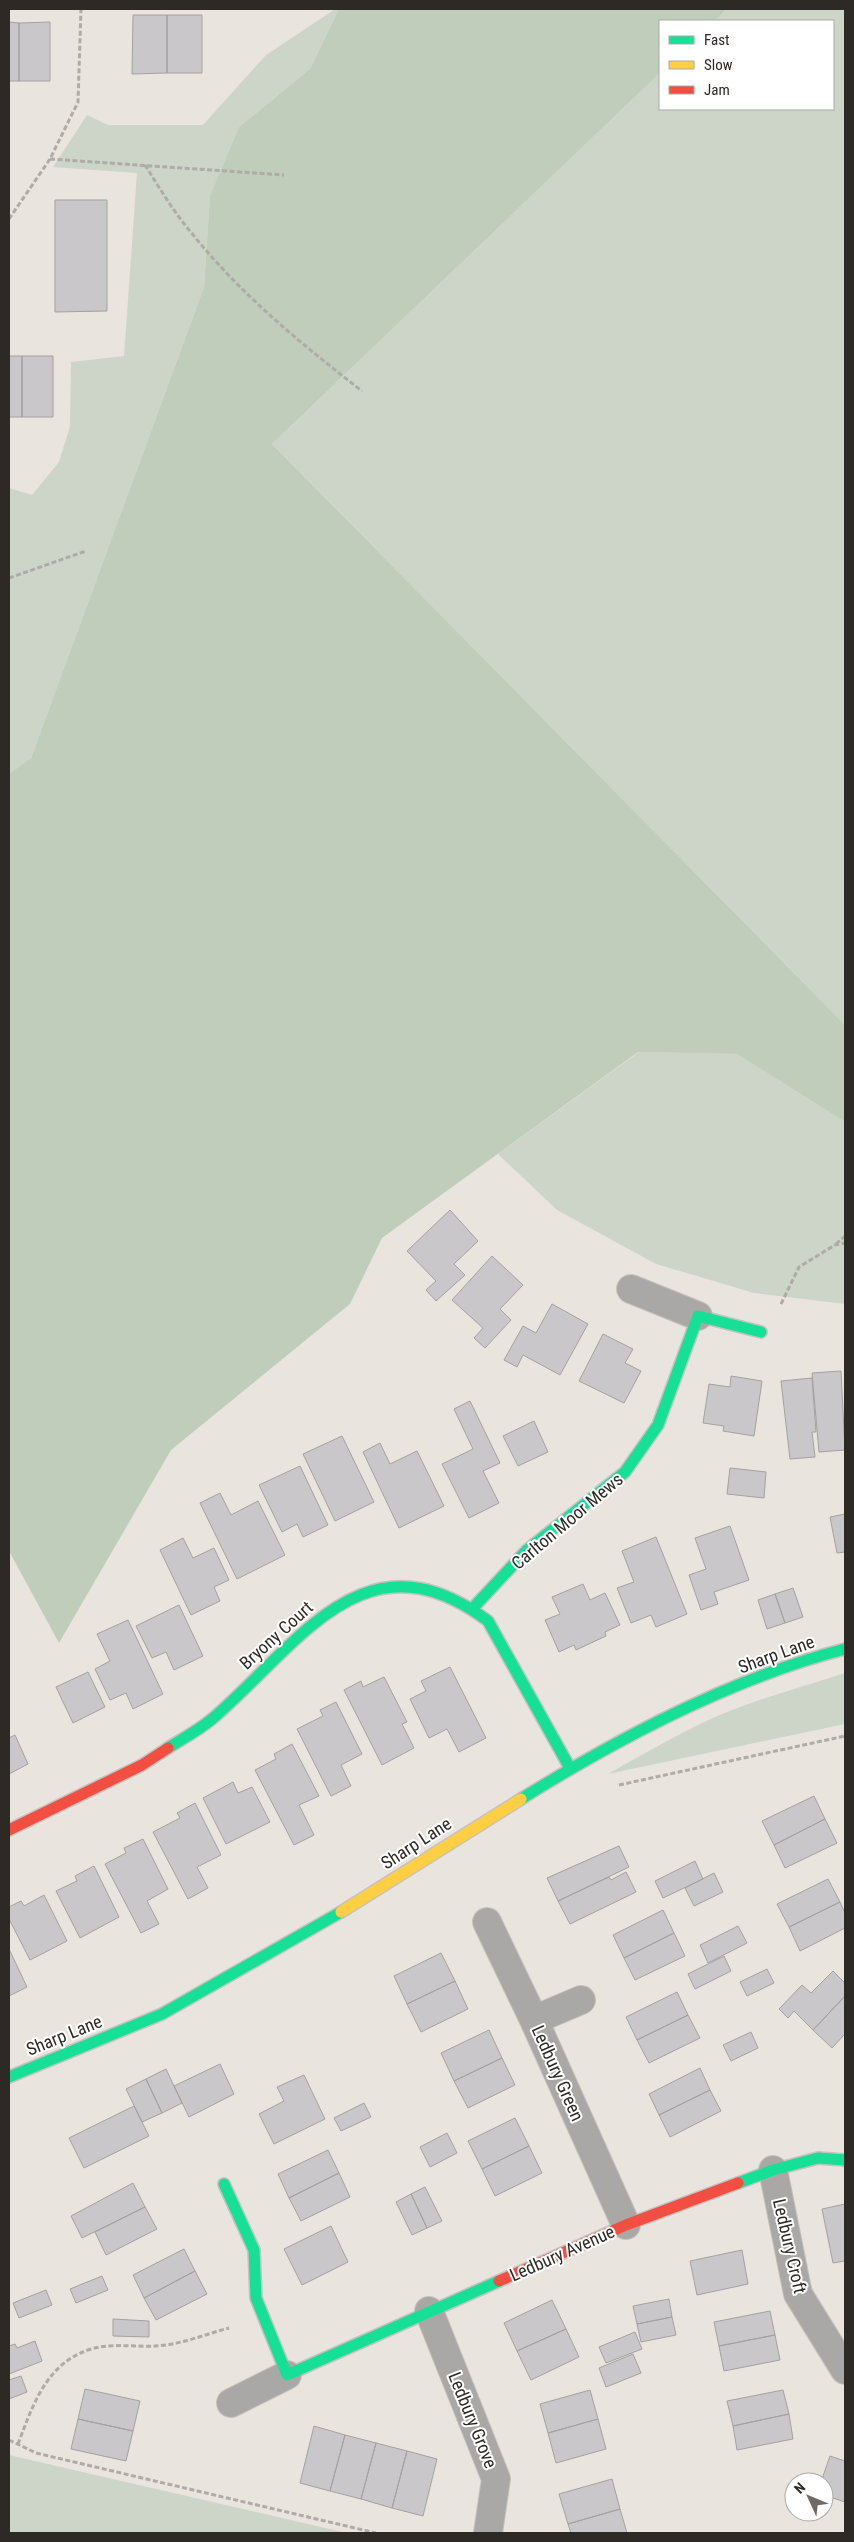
<svg xmlns="http://www.w3.org/2000/svg" width="854" height="2542" viewBox="0 0 854 2542" font-family="'Roboto Condensed',sans-serif">
<style>
.green{fill:#cdd5c9}
.forest{fill:#c0cdbb}
.building{fill:#c9c7ca;stroke:#a4a1a0}
.lines{fill:none;stroke-linecap:round;stroke-linejoin:round}
.street-casing{stroke:#c7c2be;stroke-width:30}
.fast-casing{stroke:#c7c2be;stroke-width:14}
.slow-casing{stroke:#c7c2be;stroke-width:14}
.jam-casing{stroke:#c7c2be;stroke-width:14}
.path{stroke:#aeaba8;stroke-width:3;stroke-dasharray:5 2.5;stroke-linecap:butt}
.street{stroke:#aaa8a6;stroke-width:28}
.fast{stroke:#16e098;stroke-width:11}
.slow{stroke:#ffcf43;stroke-width:11}
.jam{stroke:#f24e42;stroke-width:11}
.labels{text-anchor:middle;dominant-baseline:central;stroke-width:4;stroke-linejoin:round;paint-order:stroke}
.street-label{font-size:18px;fill:#2d2925;stroke:#fff}
</style>
<rect width="100%" height="100%" fill="#eae4de"/>
<path class="green" d="M335,9H339L310,69L239,127L210,197L204,287L31,758L9,774V488L32,495L59,462L70,426L71,362L124,356L137,173L53,167L87,115L108,125H203L266,55Z
M727,9H845V1025L272,444L660,73V109H833V21H714Z
M639,1052L737,1054L845,1122V1304L754,1293L656,1264L557,1210L498,1154Z
M845,1673V1724L608,1774C643,1754 678,1734 715,1717C757,1699 802,1687 845,1673Z
M9,2455L347,2533H9Z"/>
<path class="forest" d="M339,9H727L714,21H660V73L272,444L845,1025V1122L737,1054L638,1052L382,1238L350,1304L171,1450L59,1643L9,1551V774L31,758L204,287L210,196L239,127L310,69Z"/>
<path class="building" d="M133,15H167V73L132,74Z
M167,15H202V73H167Z
M9,22L19,23V81H9Z
M50,22V81H19V23Z
M55,200H107V311L55,312Z
M9,356H22V417H9Z
M22,356H53V417H22Z
M450,1210L478,1241L454,1264L465,1275L436,1301L426,1290L436,1281L407,1251Z
M492,1256L523,1285L500,1309L511,1320L485,1348L474,1338L483,1328L452,1300Z
M552,1304L588,1324L560,1375L523,1355L517,1367L504,1360L523,1326L536,1333Z
M603,1334L633,1349L625,1363L641,1371L624,1403L579,1381Z
M841,1371L845,1450L819,1452L812,1373Z
M731,1376L762,1381L754,1436L723,1431L724,1426L703,1423L709,1384L730,1387Z
M812,1378L816,1432H812L815,1457L790,1459L781,1381Z
M470,1401L500,1463L483,1471L499,1503L469,1518L442,1464L473,1449L454,1409Z
M534,1421L548,1452L518,1466L503,1436Z
M342,1436L374,1502L335,1521L303,1454Z
M380,1443L390,1464L417,1451L444,1506L399,1528L363,1452Z
M300,1466L328,1525L303,1537L297,1524L282,1532L259,1485Z
M730,1468L766,1472L764,1498L727,1494Z
M220,1493L231,1515L258,1501L285,1555L237,1579L200,1503Z
M845,1514V1552L837,1553L830,1517Z
M730,1526L749,1580L714,1592L718,1604L701,1610L689,1575L706,1569L695,1538Z
M656,1537L687,1614L656,1627L651,1615L631,1623L617,1588L634,1582L622,1551Z
M183,1538L193,1558L214,1548L229,1580L214,1587L220,1601L191,1615L160,1550Z
M583,1584L590,1600L605,1593L620,1625L605,1632L606,1636L576,1650L574,1645L559,1652L545,1620L560,1614L552,1597Z
M793,1588L803,1617L785,1623L775,1594Z
M775,1594L785,1623L767,1629L758,1600Z
M179,1605L203,1656L174,1670L166,1652L152,1658L136,1626Z
M128,1620L163,1694L133,1709L126,1693L110,1700L95,1669L110,1661L97,1634Z
M450,1667L486,1738L459,1752L447,1729L429,1738L410,1699L426,1691L421,1681Z
M88,1672L105,1707L73,1723L56,1687Z
M384,1677L407,1722L402,1724L414,1748L382,1765L344,1690L361,1681L363,1687Z
M336,1702L362,1754L341,1765L351,1786L331,1796L297,1729L323,1716L320,1710Z
M15,1735L28,1764L9,1774V1738Z
M292,1744L319,1796L299,1805L314,1835L294,1845L255,1770L276,1759L274,1754Z
M233,1782L238,1793L252,1787L270,1822L226,1844L203,1798Z
M814,1796L825,1819L774,1845L762,1821Z
M195,1803L221,1855L197,1867L208,1888L188,1899L153,1832L180,1818L177,1813Z
M825,1819L837,1843L785,1868L774,1845Z
M143,1839L168,1889L147,1901L159,1924L141,1933L105,1864L126,1853L124,1848Z
M619,1846L629,1867L558,1901L547,1878Z
M695,1861L703,1879L663,1898L655,1881Z
M94,1866L119,1917L80,1938L56,1891L77,1881L75,1876Z
M626,1872L636,1892L570,1924L558,1901L609,1877L611,1880Z
M714,1873L723,1892L694,1906L685,1888Z
M828,1879L840,1902L789,1927L777,1904Z
M44,1895L67,1941L30,1960L9,1919V1907L21,1901L24,1906Z
M840,1902L845,1913V1928L800,1951L789,1927Z
M663,1910L674,1933L624,1958L613,1935Z
M738,1926L747,1943L708,1963L700,1945Z
M674,1933L685,1956L635,1980L624,1958Z
M9,1949L27,1987L9,1996Z
M441,1953L455,1981L407,2004L394,1976Z
M724,1956L731,1971L695,1989L688,1974Z
M767,1969L774,1983L747,1996L740,1982Z
M833,1971L845,1983V1996L813,2030L794,2011L788,2018L779,2009L802,1985L811,1993Z
M455,1981L468,2009L421,2032L407,2004Z
M677,1992L688,2015L637,2040L626,2017Z
M845,1996V2034L832,2048L813,2030Z
M688,2015L700,2038L649,2063L637,2040Z
M489,2030L502,2058L454,2081L441,2053Z
M751,2032L758,2048L731,2061L723,2045Z
M502,2058L515,2085L468,2108L454,2081Z
M220,2064L234,2094L189,2117L174,2086Z
M700,2068L710,2090L659,2115L649,2094Z
M166,2069L182,2103L162,2113L146,2079Z
M304,2075L325,2119L274,2144L259,2114L284,2101L277,2087Z
M146,2079L162,2113L142,2122L126,2089Z
M710,2090L721,2111L670,2137L659,2115Z
M364,2103L371,2117L341,2131L334,2118Z
M134,2106L149,2136L84,2168L69,2138Z
M515,2118L529,2146L482,2169L468,2141Z
M447,2133L457,2153L430,2167L420,2147Z
M529,2146L542,2173L495,2196L482,2169Z
M328,2150L339,2173L289,2198L278,2174Z
M339,2173L350,2197L301,2221L289,2198Z
M133,2183L145,2207L82,2238L71,2216Z
M425,2187L442,2221L427,2228L411,2194Z
M411,2194L427,2228L412,2235L396,2202Z
M845,2204V2261L833,2263L822,2209Z
M145,2207L157,2229L106,2255L95,2232Z
M331,2226L348,2262L302,2285L284,2249Z
M184,2249L195,2271L144,2298L133,2275Z
M742,2250L748,2284L697,2295L690,2261Z
M195,2271L207,2294L156,2320L144,2298Z
M102,2276L108,2290L76,2303L70,2289Z
M46,2290L52,2305L19,2318L13,2303Z
M669,2299L672,2317L637,2324L633,2306Z
M552,2300L566,2329L517,2351L504,2323Z
M770,2311L775,2335L719,2346L714,2322Z
M672,2317L676,2335L641,2342L637,2324Z
M113,2319L149,2321V2337L113,2336Z
M566,2329L579,2357L531,2380L517,2351Z
M635,2332L642,2349L606,2363L599,2347Z
M775,2335L780,2360L724,2371L719,2346Z
M35,2341L42,2361L9,2374V2346L15,2344L17,2348Z
M633,2354L641,2373L606,2387L599,2368Z
M21,2376L27,2392L9,2399V2380Z
M85,2389L140,2401L133,2431L78,2419Z
M590,2390L598,2419L548,2433L540,2404Z
M783,2390L789,2414L733,2426L727,2401Z
M789,2414L793,2439L737,2450L733,2426Z
M78,2419L133,2431L126,2461L71,2449Z
M598,2419L606,2449L556,2463L548,2433Z
M314,2426L345,2435L330,2491L300,2483Z
M345,2435L376,2443L361,2499L330,2491Z
M376,2443L407,2451L392,2508L361,2499Z
M407,2451L437,2459L423,2516L392,2508Z
M830,2456L845,2461V2502L824,2495V2482H821Z
M612,2479L620,2509L568,2524L559,2494Z
M620,2509L627,2533H571L568,2524Z"/>
<g class="lines">
<g class="street-casing">
<path id="street" d="M631,1289L698,1316
M487,1922L534,2020L626,2225
M534,2020L581,2000
M773,2170L798,2294L845,2370
M429,2311L496,2479L488,2533
M231,2403L287,2375"/>
</g>
<g class="fast-casing">
<path id="fast" d="M472,1609L527,1550L625,1472L658,1425L698,1316L761,1332
M168,1748C182,1739 199,1730 212,1719C298,1646 364,1528 488,1621L570,1768
M521,1799C620,1737 732,1678 845,1649
M9,2077L162,2014L341,1912
M738,2183L773,2170L818,2158L845,2160
M224,2184L254,2250L256,2298L287,2375L499,2281"/>
</g>
<g class="slow-casing">
<path id="slow" d="M341,1912L521,1799"/>
</g>
<g class="jam-casing">
<path id="jam" d="M9,1830L142,1765L168,1748
M499,2281L626,2225L738,2183"/>
</g>
<path class="path" d="M50,159L284,175
M145,165C159,187 173,211 190,231C239,293 300,343 362,391
M9,219L50,159L78,102L81,9
M9,578L86,551
M836,1244L845,1236
M781,1304L799,1267L835,1245L845,1243
M619,1785L845,1736
M9,2440L36,2453L376,2533
M18,2444C33,2405 46,2363 91,2349C111,2343 135,2347 155,2346C180,2345 206,2334 229,2328"/>
<use href="#street" class="street"/>
<use href="#fast" class="fast"/>
<use href="#slow" class="slow"/>
<use href="#jam" class="jam"/>
</g>
<g class="labels">
<g class="street-label">
<text transform="translate(567 1521) rotate(-40)">Carlton Moor Mews</text>
<text transform="translate(276 1635) rotate(-42)">Bryony Court</text>
<text transform="translate(776 1654) rotate(-20)">Sharp Lane</text>
<text transform="translate(416 1843) rotate(-33)">Sharp Lane</text>
<text transform="translate(64 2035) rotate(-22)">Sharp Lane</text>
<text transform="translate(558 2073) rotate(66)">Ledbury Green</text>
<text transform="translate(790 2246) rotate(77)">Ledbury Croft</text>
<text transform="translate(562 2253) rotate(-24)">Ledbury Avenue</text>
<text transform="translate(473 2420) rotate(68)">Ledbury Grove</text>
</g>
</g>
<rect width="854" height="2542" fill="none" stroke="#2d2925" stroke-width="20"/>
<rect x="659" y="20" width="175" height="90" fill="#ffffff" stroke="#aba9a8"/>
<rect x="669" y="36" width="25" height="8" fill="#16e098" stroke="#aba9a8"/>
<text x="704" y="45" font-size="15" fill="#2d2925">Fast</text>
<rect x="669" y="61" width="25" height="8" fill="#ffcf43" stroke="#aba9a8"/>
<text x="704" y="70" font-size="15" fill="#2d2925">Slow</text>
<rect x="669" y="86" width="25" height="8" fill="#f24e42" stroke="#aba9a8"/>
<text x="704" y="95" font-size="15" fill="#2d2925">Jam</text>
<g transform="translate(809 2497) rotate(314)"><circle r="24" fill="#ffffff" stroke="#aba9a8"/>
<path d="M0-4L9 19L0 12L-9 19Z" fill="#6f6a66"/>
<text y="-8" font-size="14" font-weight="bold" text-anchor="middle" fill="#2d2925">N</text>
</g>
</svg>
